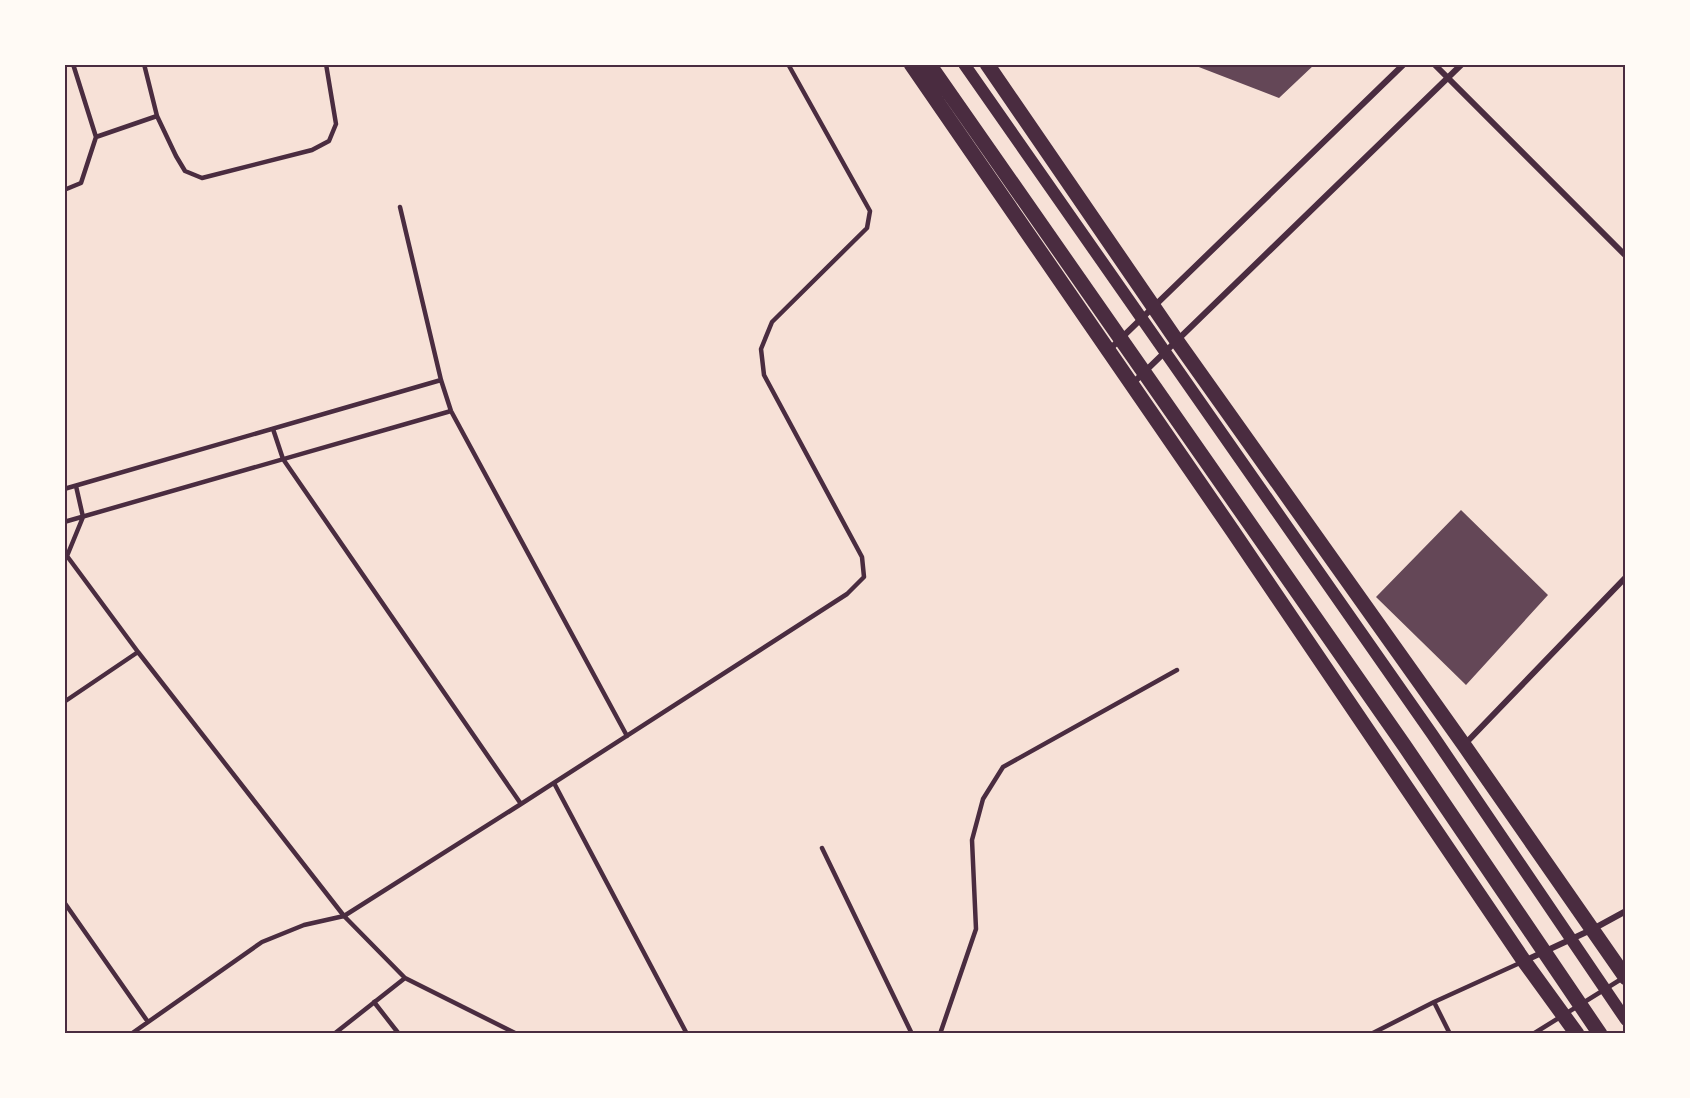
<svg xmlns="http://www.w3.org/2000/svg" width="1690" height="1098" viewBox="0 0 1690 1098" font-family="'Golos Text',sans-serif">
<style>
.building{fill:#644757}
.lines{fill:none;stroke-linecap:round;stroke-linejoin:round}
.service{stroke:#4a2c40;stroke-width:4.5}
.minor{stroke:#4a2c40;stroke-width:6}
.secondary{stroke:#4a2c40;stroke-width:12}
.primary{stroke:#4a2c40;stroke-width:15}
.neatline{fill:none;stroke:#4a2c40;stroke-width:2}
</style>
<rect width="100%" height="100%" fill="#f7e1d7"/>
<path class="building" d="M1191,64H1315L1279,98Z
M1461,510L1548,595L1466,685L1376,597Z"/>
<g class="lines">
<path class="service" d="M144,64L157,116L176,156L185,171L202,178L312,150L329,141L336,124L326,64
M96,137L157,116
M64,190L81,183L96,137L73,64
M400,207L441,380L451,411L627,736
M273,429L283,459L521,804
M64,489L441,380
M64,522L451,411
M67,556L83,517L76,486
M64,557L67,556L138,652
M64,702L138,652L344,916L405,978L517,1034
M554,783L687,1034
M822,848L912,1034
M64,902L148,1022
M374,1002L399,1034
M1434,1002L1450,1034
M131,1034L262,942L304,925L344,916L521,804L847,594L864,577L862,557L764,375L761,349L772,322L867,228L870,211L788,64
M334,1034L405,978
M940,1034L976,929L972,840L983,799L1003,767L1177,670
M1371,1034L1434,1002L1522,962
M1533,1034L1623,978"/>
<path class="minor" d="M1434,64L1626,256
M1109,350L1404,64
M1131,385L1462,64
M1464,745L1626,577
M1524,961L1593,929L1626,911"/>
<path class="secondary" d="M964,64L1432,734L1626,1020"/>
<path class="primary" d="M911,64L1232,530L1524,961L1577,1034
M929,64L1404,745L1600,1034
M987,64L1177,341L1464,745L1626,978"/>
</g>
<rect width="1690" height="1098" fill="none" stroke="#fffaf5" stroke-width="132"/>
<rect x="66" y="66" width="1558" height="966" class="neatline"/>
</svg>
